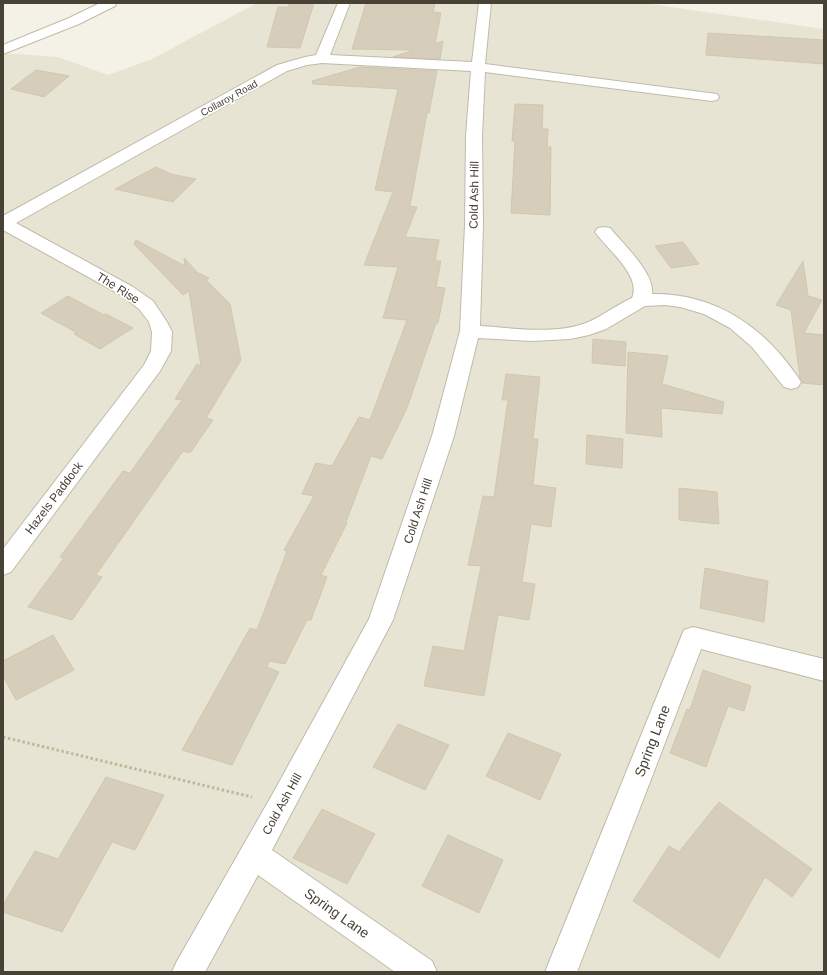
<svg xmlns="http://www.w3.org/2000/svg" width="827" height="975" viewBox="0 0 827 975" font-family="Arial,sans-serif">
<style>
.residential{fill:#e8e4d4}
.building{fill:#d6cebb;stroke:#d1c7ae}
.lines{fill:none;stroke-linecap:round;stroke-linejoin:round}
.minor-casing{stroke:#c0baa8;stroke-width:2}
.path{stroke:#c2b899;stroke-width:3;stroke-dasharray:2.5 2.5;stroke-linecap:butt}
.minor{fill:#fff;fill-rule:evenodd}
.labels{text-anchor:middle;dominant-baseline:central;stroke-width:3.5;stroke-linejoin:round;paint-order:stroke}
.far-street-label{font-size:10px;fill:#474235;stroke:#fff}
.street-label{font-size:12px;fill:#474235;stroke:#fff}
.near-street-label{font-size:14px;fill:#474235;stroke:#fff}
</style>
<rect width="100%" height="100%" fill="#f4f1e6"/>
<path class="residential" d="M257,3H643L824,29V972H3V53L58,57L108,75L152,59Z"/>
<path class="building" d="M290,3H314L300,48L267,47L278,7H288Z
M366,3H435L433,12L441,13L435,44L443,41L440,59L393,57L414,50L352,49Z
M708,33L824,40V64L706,55Z
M360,67L437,71L429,113H427L410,206L417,207L405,237L439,240L435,261H441L436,287L445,288L438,323H436L407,408L382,459L371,456L346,522L347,523L321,575L327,577L311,620H307L285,664L269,661L267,667L279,672L232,765L182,750L250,628L257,630L287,551L284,550L314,496L302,494L316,463L332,466L359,417L370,420L407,320L383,318L398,267L364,265L393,192L375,190L398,89L313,84L312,81Z
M36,70L69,76L44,97L11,89Z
M515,104L543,105L542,129H548L547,147H551L550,215L511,213L515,141H512Z
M156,167L171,174L196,179L173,202L115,189Z
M136,240L185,266L184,258L198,273L209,278L206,280L230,304L241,360L206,418L213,420L190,453L183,451L96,575L102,577L72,620L28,607L64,558L60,557L123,471L130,473L182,400L175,399L197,364L201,366L189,291L183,295L134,244Z
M683,242L699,264L671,268L655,246Z
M803,261L808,296L822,300L804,333L824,335V385L802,383L800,378L791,310L776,305Z
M68,296L104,315L106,314L133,328L100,349L74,334L77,333L41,313Z
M593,339L626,342L625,366L592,363Z
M628,352L668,356L662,384L724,402L722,414L661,408L662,437L626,433Z
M506,374L540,377L533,439H538L533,485L556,488L551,527L531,524L522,582L535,584L529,620L498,615L484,696L424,686L433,646L464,651L481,566L468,565L483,496L494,497L508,400H502Z
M587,435L623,439L622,468L586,464Z
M679,488L717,492L719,524L679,520Z
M705,568L768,581L764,622L700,608Z
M53,635L74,670L16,700L3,676V661Z
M703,670L751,686L744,711L728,706L706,767L670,753L687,709L690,710Z
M398,724L449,745L425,790L373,767Z
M508,733L561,754L540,800L486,776Z
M106,777L164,795L135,850L112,842L62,932L3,912V905L35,851L58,859Z
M719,802L812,869L792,897L765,877L719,958L633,901L669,846L679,852Z
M322,809L375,834L347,884L293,858Z
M448,835L503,860L479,913L422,886Z"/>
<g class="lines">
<g class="minor-casing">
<path id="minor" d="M100,3H116L115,6L79,24L3,54V45L69,18Z
M338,3H350L330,55L472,62L479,3H491L485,64L717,94L719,97L717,100L712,101L485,72L482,136L483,225L480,326C514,328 554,335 586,323C603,316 616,305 632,298C642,276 607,249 595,232L598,228L604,227L610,228C623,244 655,273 652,294C717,293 767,329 801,382L798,387L791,389L784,387L752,347L730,328L704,314L680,307L665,305L645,306L606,329L589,335L570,339L532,341L478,338L454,436L393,620L272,850L432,961L437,972H395L258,875L205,972H172L177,961L272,795L369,619L432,436L460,331L465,225L466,136L471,71L322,63L307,65L287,71L16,223L133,287L153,301L167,322L172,332L171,351L160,371L11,572L3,575V549L144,365L151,351L152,332L149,322L139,309L121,295L3,230V216L277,65L305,57L316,55Z
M693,627L824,659V681L701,649L577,972H545L681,637L684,630Z"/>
</g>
<path class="path" d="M3,737L252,797"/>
<use href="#minor" class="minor"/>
</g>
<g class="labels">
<g class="far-street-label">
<text transform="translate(229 98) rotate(-29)">Collaroy Road</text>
</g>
<g class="street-label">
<text transform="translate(474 195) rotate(-89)">Cold Ash Hill</text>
<text transform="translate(118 288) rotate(32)">The Rise</text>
<text transform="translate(54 498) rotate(-53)">Hazels Paddock</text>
<text transform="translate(418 511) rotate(-72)">Cold Ash Hill</text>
<text transform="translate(282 804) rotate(-61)">Cold Ash Hill</text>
</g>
<g class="near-street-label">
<text transform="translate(652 741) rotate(-69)">Spring Lane</text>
<text transform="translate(337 913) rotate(35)">Spring Lane</text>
</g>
</g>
<rect width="827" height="975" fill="none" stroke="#474235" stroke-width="8"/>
</svg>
